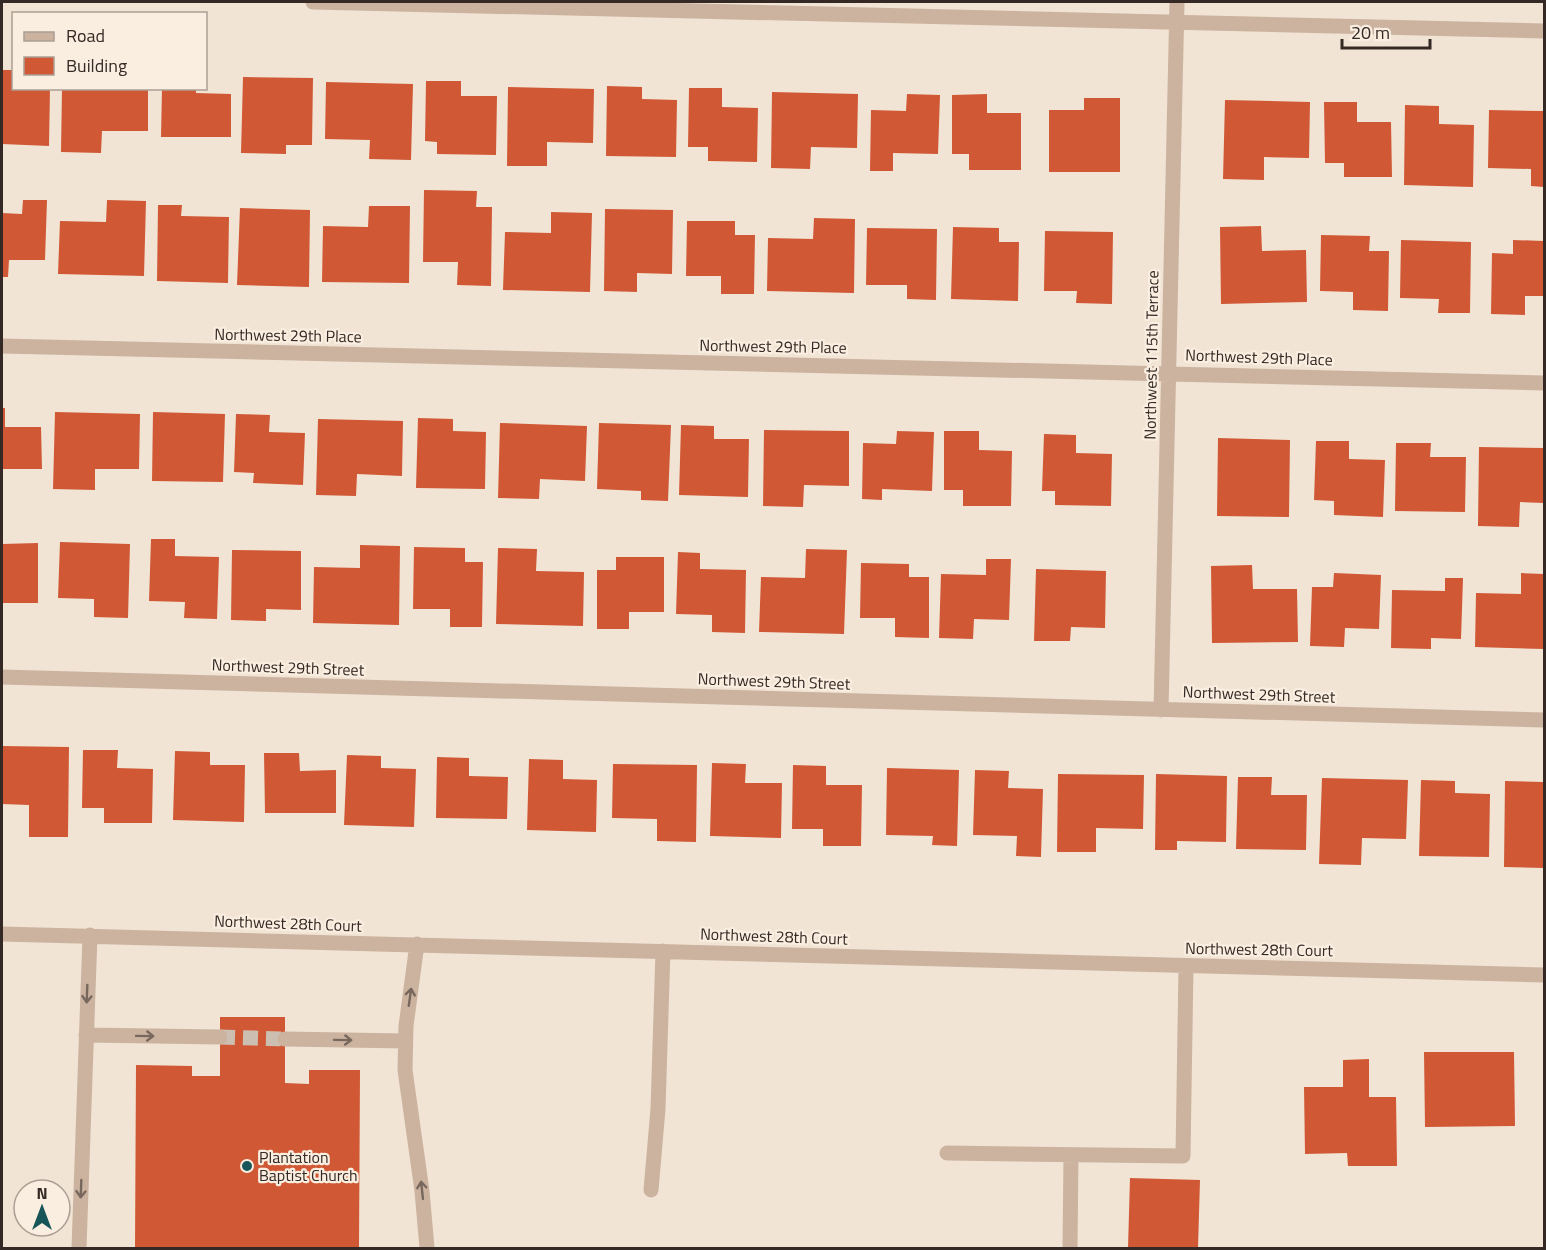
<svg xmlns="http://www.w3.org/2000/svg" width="1546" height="1250" viewBox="0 0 1546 1250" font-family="'Titillium Web',sans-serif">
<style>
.building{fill:#d05835}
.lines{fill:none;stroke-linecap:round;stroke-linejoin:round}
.minor-tunnel{stroke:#ccbfb1;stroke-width:15;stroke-dasharray:15 8;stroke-linecap:butt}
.minor{stroke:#cbb3a0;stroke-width:15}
.oneway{stroke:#78675c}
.poi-dot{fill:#175558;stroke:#faeee1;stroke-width:2}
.labels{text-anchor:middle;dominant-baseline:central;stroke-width:4.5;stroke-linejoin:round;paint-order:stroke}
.street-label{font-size:16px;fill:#342924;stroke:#faeee1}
.poi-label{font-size:16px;fill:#342924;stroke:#faeee1;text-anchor:start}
</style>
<rect width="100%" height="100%" fill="#f2e4d4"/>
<path class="building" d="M2,70H14V88H50L49,146L2,144Z
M243,77L313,78L312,145H286V154L241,153Z
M426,81H461V96H497L496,155L437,154V142L425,141Z
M326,82L413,84L411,160L369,159L370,140L325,139Z
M607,86L642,87V99L677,100L676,157L606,156Z
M508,87L594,89L593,143L547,142V166H507Z
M62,88H148V131H102L101,153L61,152Z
M162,88H196V93L231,94V137H161Z
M689,88H722V107L758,108L757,162L708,161V147H688Z
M772,92L858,94L857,148L811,147L810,169L771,168Z
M907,94L940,95L938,154L893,153V171H870L871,110L906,111Z
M987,94V113H1021V170H969V154H952V95Z
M1084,98H1120V172H1049V110H1084Z
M1225,100L1310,102L1309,158L1264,157V180L1223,179Z
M1324,102H1357V122H1391L1392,177H1344V163H1325Z
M1405,105L1439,106V124L1474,125L1473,187L1404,185Z
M1489,110L1544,111V187L1531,186V169L1488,168Z
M424,190L477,191L476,207H492L491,286L457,285L458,262H423Z
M23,200H47L45,260H9L8,277H2V213L22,214Z
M107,200L146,201L144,276L58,274L60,221L106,222Z
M158,205H182L181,216L229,217L228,283L157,281Z
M369,206H410L409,283L322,282L323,226L368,227Z
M240,208L310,210L309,287L237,285Z
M605,209L673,210L672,274L637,273V292L604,291Z
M551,212L592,213L590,292L503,290L505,232L551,233Z
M814,218L855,219L854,293L767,291L768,238L813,239Z
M687,221H735V235H755L754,294H721V276H686Z
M1261,226L1262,251L1306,250L1307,302L1221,304L1220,227Z
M953,227L999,228V242H1019L1018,301L951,299Z
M867,228L937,229L936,300L907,299V285H866Z
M1045,231L1113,232L1112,304L1076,303L1077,291H1044Z
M1321,235L1370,236L1369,251H1389L1388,311L1353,310V292L1320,291Z
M1401,240L1471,242L1470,313H1438L1439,299L1400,298Z
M1513,240L1544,241V296H1525V315L1491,314L1492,253L1513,254Z
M2,408H5V427H41L42,469H2Z
M55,412L140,414L139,469H95V490L53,489Z
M153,412L225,414L223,482L152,481Z
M236,414L270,415L269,432L305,433L303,485L253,483L254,473L234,472Z
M418,418L453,419V431L486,432L485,489L416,488Z
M318,419L403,421L402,476L357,474L356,496L316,495Z
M500,423L587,426L585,481L540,479L539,499L498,498Z
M599,423L671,425L668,501L641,500V491L597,489Z
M681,425L714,426V439H749L748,497L679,495Z
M764,430L849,431V486L804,485L803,507L763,506Z
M897,431L934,432L932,491L882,489V500L862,499L863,443L896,444Z
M944,431H979V450L1012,451L1011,506H963V490H944Z
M1044,434L1076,435V453L1112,454L1111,506L1055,505V491H1042Z
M1218,438L1290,440L1289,517L1217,516Z
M1316,441H1349V459L1385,460L1383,517L1334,515V501L1314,500Z
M1396,443H1431L1430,457H1466L1465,512L1395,511Z
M1479,447L1544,448V503L1520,502L1519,527L1478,526Z
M151,539H175V556L219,557L217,619L184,618L185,602L149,601Z
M60,542L130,544L128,618L94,617V599L58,598Z
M38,543V603H2V544Z
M360,545L400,546L399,625L313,623L314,567L360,568Z
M414,547L465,548V562H483L482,627H450V609H413Z
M498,548L537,549L536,571L584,572L583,626L496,624Z
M806,549L847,550L844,634L759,632L761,577L805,578Z
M232,550L301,551V610L266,609V621L231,620Z
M678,552L700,553V569L746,570L745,633L712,632V615L676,614Z
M616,557H664V612H629V629H597V570H616Z
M986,559H1011L1009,620L974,619L973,639L939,638L941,574L986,575Z
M861,563L909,564V577H929V638L895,637V618H860Z
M1252,565L1253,589H1297L1298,642L1212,643L1211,566Z
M1036,569L1106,571L1105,628L1071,627L1070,641H1034Z
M1334,573L1381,575L1379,629L1345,628L1344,647L1310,646L1312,587H1333Z
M1521,573L1544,574V649L1475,647L1476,593L1521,594Z
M1445,578H1463L1461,639L1431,638V649L1391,648L1392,590L1445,591Z
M2,746L69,747L68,837H29V805L2,804Z
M83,750H118L117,768L153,769L152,823H104V808H82Z
M175,751L210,752V765H245L244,822L173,820Z
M264,753H299L300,771L336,770V813H265Z
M347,755L381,756V768L416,769L414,827L344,825Z
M437,757L469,758V776L508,777L507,819L436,818Z
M529,759L563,760V779L597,780L596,832L527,830Z
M712,763L746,764L745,783H782L781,838L710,836Z
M613,764L697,765L696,842L657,841V819L612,818Z
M793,765L826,766V785H862L861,846H823V829H792Z
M887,768L959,770L957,846L932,845L933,836L886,835Z
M975,770L1009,771L1008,788L1043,789L1041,857L1016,856L1017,836L973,835Z
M1058,774L1144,775L1143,829L1096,828V852H1057Z
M1156,774L1227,776L1226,842L1177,841V850H1155Z
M1238,777H1272L1271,795H1307L1306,850L1236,849Z
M1322,778L1408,780L1406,839L1362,838L1361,865L1319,864Z
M1421,780L1455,781V793L1490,794L1489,857L1419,856Z
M1505,781L1544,782V868L1504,867Z
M220,1017H285V1083L309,1084V1070H360L359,1248H135L136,1065L192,1066V1076H220Z
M1424,1052H1514L1515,1126L1425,1127Z
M1369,1059V1097H1396L1397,1166H1348L1347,1153L1305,1154L1304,1087H1343V1060Z
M1130,1178L1200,1180L1198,1248H1128Z"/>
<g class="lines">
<path class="minor-tunnel" d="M220,1037L285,1039"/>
<path class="minor" d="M313,2L1544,31
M2,346L1544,383
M2,677L1544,720
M1161,710L1177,2
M2,934L1544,975
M417,944L406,1026L405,1070L422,1191L427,1248
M86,1035L220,1037
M285,1039L405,1041
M947,1153L1183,1156L1186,966
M651,1190L658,1109L663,951
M79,1248L90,935
M1070,1248L1071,1156"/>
</g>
<defs><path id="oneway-shaft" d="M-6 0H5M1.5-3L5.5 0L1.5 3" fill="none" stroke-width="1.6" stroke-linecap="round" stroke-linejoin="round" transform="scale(1.5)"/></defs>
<g class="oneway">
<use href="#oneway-shaft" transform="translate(87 994) rotate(92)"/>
<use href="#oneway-shaft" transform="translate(410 997) rotate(-82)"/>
<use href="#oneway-shaft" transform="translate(145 1036) rotate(1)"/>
<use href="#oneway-shaft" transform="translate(343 1040) rotate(1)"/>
<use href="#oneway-shaft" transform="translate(81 1189) rotate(92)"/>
<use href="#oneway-shaft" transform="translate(422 1190) rotate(-96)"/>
</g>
<circle class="poi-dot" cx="247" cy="1166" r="6"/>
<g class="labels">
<g class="street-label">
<text transform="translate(288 335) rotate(1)">Northwest 29th Place</text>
<text transform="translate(773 346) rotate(1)">Northwest 29th Place</text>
<text transform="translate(1151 355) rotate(-89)">Northwest 115th Terrace</text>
<text transform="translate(1259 357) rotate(2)">Northwest 29th Place</text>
<text transform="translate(288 667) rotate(2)">Northwest 29th Street</text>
<text transform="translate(774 681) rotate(2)">Northwest 29th Street</text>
<text transform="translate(1259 694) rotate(2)">Northwest 29th Street</text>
<text transform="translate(288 923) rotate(2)">Northwest 28th Court</text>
<text transform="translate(774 936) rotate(2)">Northwest 28th Court</text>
<text transform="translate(1259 949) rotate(1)">Northwest 28th Court</text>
</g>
<g class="poi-label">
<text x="259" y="1157">Plantation<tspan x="259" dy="18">Baptist Church</tspan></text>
</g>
</g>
<rect width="1546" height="1250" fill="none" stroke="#342924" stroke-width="6"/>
<rect x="12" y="12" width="195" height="78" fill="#faeee1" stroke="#ab9f95" stroke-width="1.5"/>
<rect x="24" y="32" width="30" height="9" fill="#cbb3a0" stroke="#ab9f95" stroke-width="1.5"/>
<text x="66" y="42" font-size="18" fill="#342924">Road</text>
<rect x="24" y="57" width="30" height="18" fill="#d05835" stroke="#ab9f95" stroke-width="1.5"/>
<text x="66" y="72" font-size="18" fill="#342924">Building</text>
<g transform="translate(42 1208)"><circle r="28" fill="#faeee1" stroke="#ab9f95" stroke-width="1.5"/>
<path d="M0-4.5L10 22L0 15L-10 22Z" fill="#175558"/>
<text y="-9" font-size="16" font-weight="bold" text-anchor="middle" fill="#342924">N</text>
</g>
<path d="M1342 39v9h88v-9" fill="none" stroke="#342924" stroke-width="3"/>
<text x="1351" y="39" font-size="18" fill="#342924" stroke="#faeee1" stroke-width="4.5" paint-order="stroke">20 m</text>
</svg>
